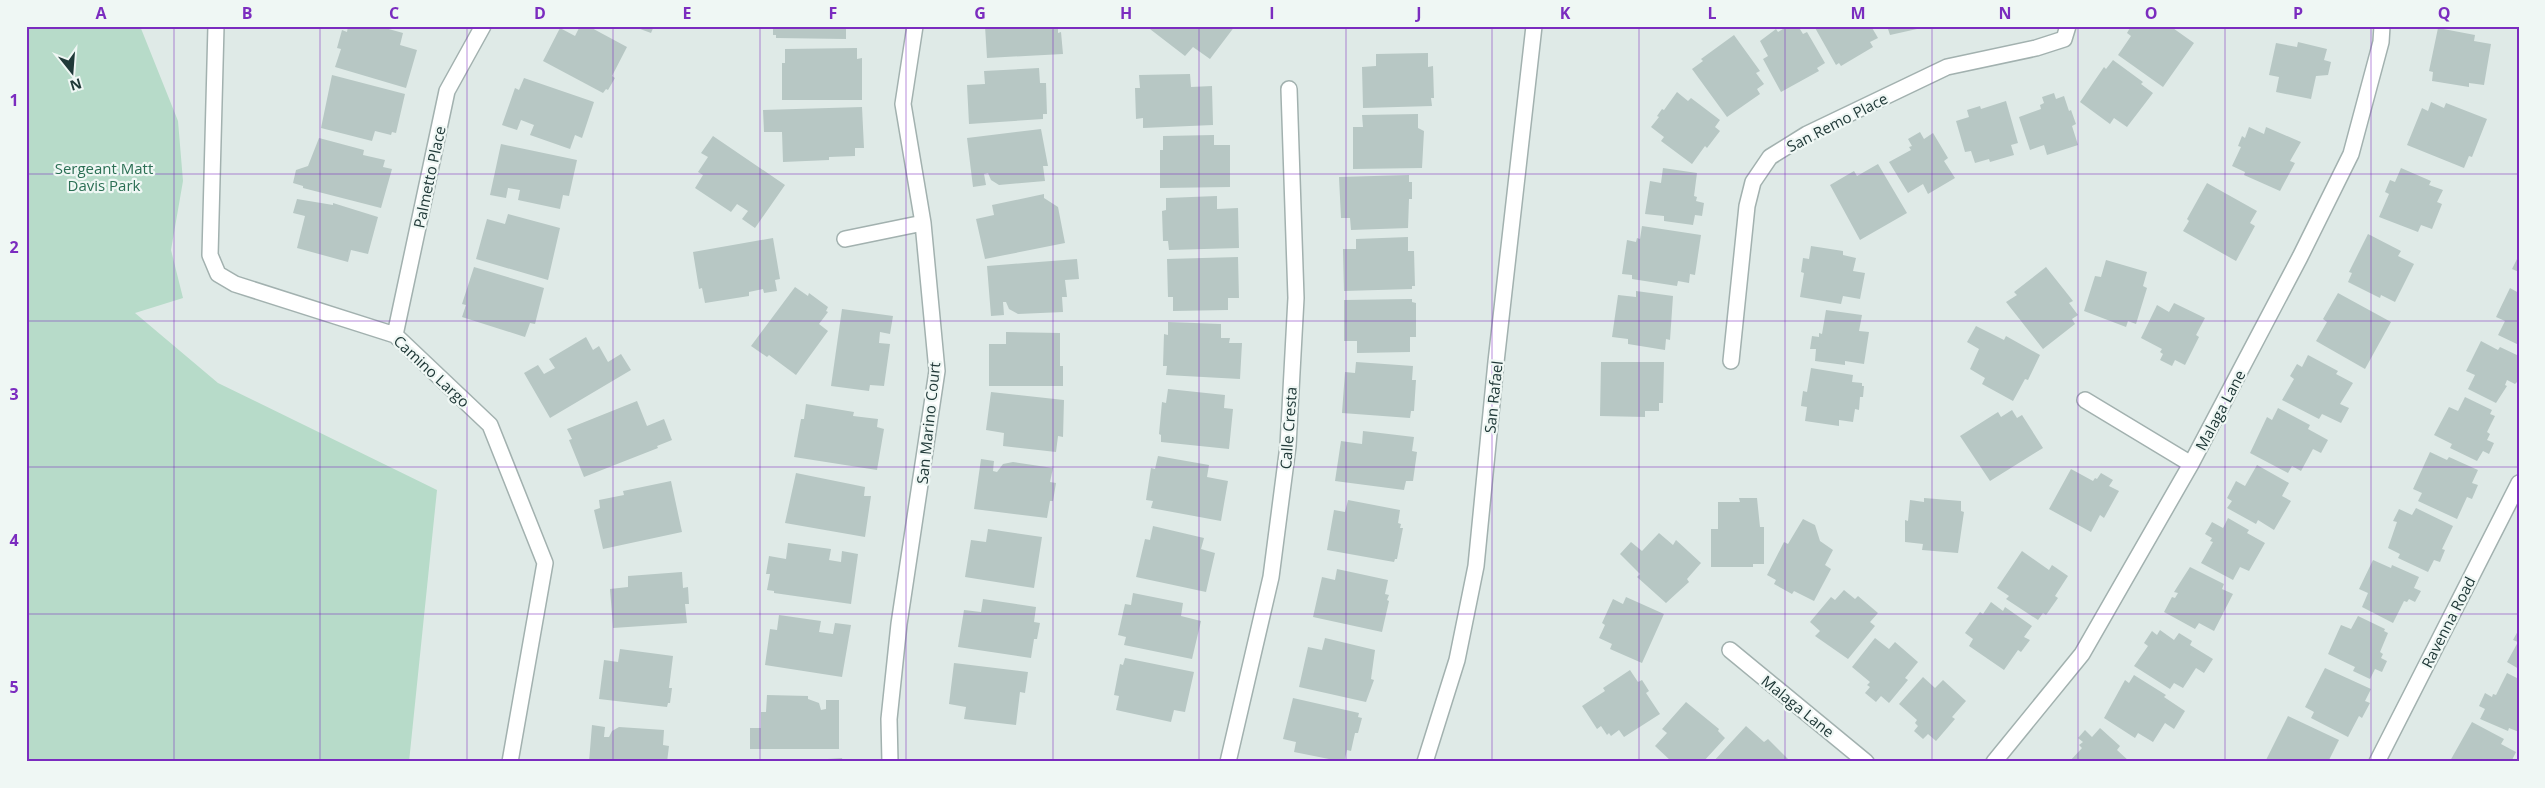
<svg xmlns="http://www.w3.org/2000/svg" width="2545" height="788" viewBox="0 0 2545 788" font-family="'Open Sans',sans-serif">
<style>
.green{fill:#b7dbc9}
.building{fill:#b7c7c4}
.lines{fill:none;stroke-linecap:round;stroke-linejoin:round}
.minor-casing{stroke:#a2b1af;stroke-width:18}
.minor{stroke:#fff;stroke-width:15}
.grid{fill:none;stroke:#7b2cbf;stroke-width:1;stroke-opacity:0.55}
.labels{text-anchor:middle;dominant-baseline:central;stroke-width:4.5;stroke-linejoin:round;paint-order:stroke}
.street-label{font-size:15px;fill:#203938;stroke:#eff7f4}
.park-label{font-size:15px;fill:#2b6f54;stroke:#eff7f4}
.neatline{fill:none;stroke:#7b2cbf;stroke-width:2}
.grid-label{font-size:16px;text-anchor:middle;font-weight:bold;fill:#7b2cbf}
</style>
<rect width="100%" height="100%" fill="#dfeae7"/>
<path class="green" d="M26,26H140L178,121L183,181L171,250L183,298L135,313L218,383L437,490L409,762H26Z"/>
<path class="building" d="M348,26H378L403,33L400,45L417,50L406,88L335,67L341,49L337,48L342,30L347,32Z
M580,26H588L627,47L612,76L615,78L608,90L606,89L603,93L543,61L560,28L575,36Z
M632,26H654L651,33Z
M773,26H846V39L776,38V35H773Z
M985,26H1058V33L1061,32L1063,54L987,58Z
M1146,26H1235L1210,59L1193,47L1185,56Z
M1788,26H1798L1803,34L1807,32L1825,63L1817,68L1819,71L1781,92L1763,59L1768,56L1760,41L1776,29L1778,32Z
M1814,26H1871L1878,38L1870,42L1873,47L1841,66L1839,63L1836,65Z
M1887,26H1926V27L1890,35Z
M2131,26H2170L2194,43L2163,87L2118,55L2131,36L2127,33Z
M2438,28L2475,35L2474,41L2491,44L2484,85L2469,83V87L2432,81L2433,72L2429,71Z
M1734,35L1760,71L1756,73L1764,84L1757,89L1760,94L1727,117L1692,69L1703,61L1701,59Z
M2298,42L2327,49L2324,60L2331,62L2328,75L2316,76L2311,99L2276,92L2279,77L2269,75L2276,43L2297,47Z
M857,48V59L862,58V100H782V63H785V49Z
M1428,53V67L1433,66L1434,98H1431L1432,106L1363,108L1362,67L1376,66V54Z
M2113,60L2143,82L2141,84L2153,93L2127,127L2114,118L2110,124L2080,102L2104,67L2106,69Z
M1039,68L1040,83H1046L1047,114H1043V119L969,124L967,85L985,84L984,71Z
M1190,74L1191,87L1212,86L1213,125L1143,128V118L1136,119L1135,88H1140L1139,75Z
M332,75L405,94L396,133L392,132L391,135L375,131L372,141L321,128Z
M524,78L594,102L582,138L575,135L570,149L530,135L534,125L521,120L517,130L502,125L515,88L519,90Z
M1677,92L1688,101L1691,98L1720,120L1715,127L1720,131L1707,148L1705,146L1692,164L1661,141L1664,137L1651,127L1659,117L1657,116L1662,109L1664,110Z
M2054,93L2056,99L2064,96L2069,111L2071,110L2076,124L2072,126L2078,145L2047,155L2044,145L2030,150L2019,117L2041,109L2040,105L2044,103L2042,97Z
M2006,101L2018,143L2011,145L2014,155L1990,162L1989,159L1975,163L1971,151L1965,152L1956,121L1969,117L1967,110L1980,106L1981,109Z
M2431,102L2444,108L2446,103L2487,119L2472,157L2469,156L2464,168L2407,145L2422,108L2428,111Z
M862,107L864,148H855V156L829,157V160L783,162L782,132H764L763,110Z
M1418,114V128L1424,131L1422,168L1353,169V127H1363L1362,115Z
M2249,127L2264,134L2266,127L2301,142L2290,161L2295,163L2280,191L2244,175L2245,172L2232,166L2241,147L2238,146L2242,136L2245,138Z
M1041,129L1048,166H1043L1045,181L999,185L991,180L988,173L984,174L986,185L973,187L967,138Z
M1920,132L1924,139L1933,133L1948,158L1944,161L1955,178L1928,194L1923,184L1908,193L1889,162L1911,150L1909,147L1912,146L1908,139Z
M1214,135V145H1230V187L1160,188V150H1163V136Z
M713,136L785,185L755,228L742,219L748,211L737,204L731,212L695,188L703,175L698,172L708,157L701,153Z
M319,138L364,150L363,155L385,160L383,167L392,169L381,208L303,188V186L293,183L296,170L308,166Z
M501,144L577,160L569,196L563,195L560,209L518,200L520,190L508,188L506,198L490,195Z
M1878,164L1907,213L1860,240L1830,185L1854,171L1857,176Z
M1663,168L1697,173L1694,196L1697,197L1696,201L1704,203L1702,216L1695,215L1693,225L1664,221V216L1645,214L1650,181L1661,183Z
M2401,168L2431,181L2429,185L2443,190L2437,202L2442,204L2432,229L2421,225L2418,232L2379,217L2389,194L2385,192L2390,180L2395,182Z
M1409,175V182H1412V199H1409L1408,228L1351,230L1350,218H1341L1339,177Z
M2207,183L2257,211L2250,223L2255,226L2236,261L2183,231L2189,221L2187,219Z
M1044,194V198L1058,207L1065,243L985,259L976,219L994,215L992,205Z
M1217,196V209L1238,208L1239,248L1169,250L1168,241H1163L1162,211L1166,210V198Z
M297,199L333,205V203L378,217L368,254L351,250L348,262L297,248L305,216L293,213Z
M508,214L560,228L548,280L476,259L487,219L505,224Z
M1642,226L1701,235L1695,275L1690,274L1689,283L1678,281L1677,286L1632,279V275L1622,274L1627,240L1636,242L1637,238L1640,239Z
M2368,234L2401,251L2398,256L2414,264L2395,302L2381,295L2380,298L2348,282L2352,273L2349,272Z
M1408,237V251H1414L1415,286H1412V289L1344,291L1343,249H1356V239Z
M773,238L780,279L775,280L777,291L764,293L763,289L749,292V296L705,303L702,288L699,289L693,252Z
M1811,246L1843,251V255L1856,258L1853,271L1865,273L1860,299L1843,296L1841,304L1800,297L1804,273L1801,272L1803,258L1809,259Z
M2519,255V272L2512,269Z
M1238,257L1239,298H1228V310L1173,311V297H1168L1167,259Z
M1077,259L1079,279L1065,280L1067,297H1062L1063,312L1018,314L1009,309L1006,302H1003L1004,315L991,316L987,266Z
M2106,260L2147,272L2143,286L2147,288L2136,324L2128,321L2126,327L2084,311L2095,276L2101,277Z
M474,267L544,288L535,324L530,323L525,337L462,317L466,305L462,304Z
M2046,267L2073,301L2069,303L2078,315L2072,319L2075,324L2043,349L2006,302L2017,295L2014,292Z
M795,287L808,296L809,293L828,307L826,311L828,312L819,324L828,331L796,375L769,355L767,357L751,346Z
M2510,288L2519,293V345L2498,335L2505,321L2496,317Z
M1636,291L1673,296L1670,340L1666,339L1665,350L1628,344V339L1612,337L1618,295L1636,297Z
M2338,293L2391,322L2365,369L2316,341L2327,322L2323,319Z
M1412,299V302L1416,303V337H1410V352L1357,353V341H1344V300Z
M2174,303L2205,318L2196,335L2199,337L2185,365L2175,360L2172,366L2160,360L2163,354L2160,352L2162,349L2141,338L2157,305L2169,312Z
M842,309L893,316L890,334L880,332L879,343L890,344L884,386L870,385L869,391L831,386Z
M1826,310L1862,315L1859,331L1869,332L1864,364L1845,361V365L1815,361L1816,349H1810L1812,336L1819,337V333L1822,334Z
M1168,322L1221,324V338H1230L1229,343H1242L1240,379L1166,375L1167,366H1163L1164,334L1168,335Z
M1976,326L2004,340L2006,336L2040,355L2028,380L2025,379L2013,401L1982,384L1985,378L1970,369L1979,349L1967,342Z
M1006,332L1060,333V366H1063V386H989V344H1006Z
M586,337L593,350L599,346L608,362L621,354L631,370L550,418L524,373L538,365L544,374L555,368L549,359Z
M2481,341L2498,350L2500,347L2519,356V383L2517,382L2515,384L2507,380L2505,385L2507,386L2496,403L2468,389L2475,375L2466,371Z
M2308,355L2338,371L2336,374L2353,383L2340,404L2349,408L2341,423L2322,414L2319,419L2282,400L2294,379L2290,376L2297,364L2302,367Z
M1356,362L1413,366L1412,380H1416L1414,411H1411L1410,418L1342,413L1345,372L1355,373Z
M1601,362H1664L1663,403H1659V411H1645V417L1600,416Z
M1811,368L1853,375L1852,382L1862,383V386H1864L1863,397H1860L1859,410L1855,409L1853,422L1839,420V426L1805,421L1807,407L1801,406L1803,391L1807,392Z
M1168,389L1225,395L1224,408L1233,409L1229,449L1161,442V435L1159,434L1162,402L1166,403Z
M991,392L1064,400L1063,437L1058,436L1056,452L1003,446L1004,433L986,430Z
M2465,397L2492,410L2490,414L2495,416L2487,432L2490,434L2487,440L2494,443L2489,454L2483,451L2477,461L2450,448L2452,444L2434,435L2449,407L2458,411Z
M637,401L647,426L664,419L672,440L657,446L658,448L584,477L569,440L572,439L567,429Z
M806,404L854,412L853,416L878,419L877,427L884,429L877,470L794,457L801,419H804Z
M2278,408L2310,425L2308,429L2328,440L2321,453L2313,449L2301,471L2292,466L2288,473L2250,453L2267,417L2272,420Z
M2012,410L2017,418L2022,415L2043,448L1990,481L1960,436L1998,412L2001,417Z
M1363,431L1414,437L1412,451L1417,452L1413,481H1406L1404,490L1335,481L1341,441L1362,444Z
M2430,452L2447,460L2449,457L2478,470L2472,483L2478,485L2472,499L2467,497L2457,519L2418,501L2422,493L2413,489Z
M1158,456L1209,465L1207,477L1228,481L1221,521L1151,508L1153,501L1146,500L1151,468L1155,469Z
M981,459L994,461L993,471L997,472L1003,464L1013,462L1053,468L1050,482L1056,483L1053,501H1050L1047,518L974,509Z
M2257,465L2289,483L2282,496L2291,501L2274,530L2258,520L2256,524L2227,508L2232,501L2227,498L2236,481L2245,486Z
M2071,469L2093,481L2095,478L2097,479L2101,473L2113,480L2109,486L2119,491L2104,518L2100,515L2091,532L2049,509Z
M796,473L865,487L864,496H871L865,537L785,523Z
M671,481L682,532L603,549L594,510L600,508L599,500L624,495L623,491Z
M1739,498H1757L1760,527H1764V564H1753V567H1711V529H1718V502H1740Z
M1924,498L1961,501V511L1964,512L1958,553L1922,550L1923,544L1905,542V520L1908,521L1910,500L1924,502Z
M1348,500L1400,510L1398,523L1401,524L1400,528H1403L1397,559H1395L1394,562L1327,550L1334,510L1345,512Z
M2416,508L2453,526L2442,549L2445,550L2440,562L2434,560L2428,572L2398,558L2400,554L2388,548L2397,522L2393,521L2399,509L2412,515Z
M2228,518L2249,530L2247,533L2265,543L2249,571L2240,567L2233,580L2201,563L2213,542L2210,541L2212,538L2205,534L2212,522L2223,528Z
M1803,519L1815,525L1820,541L1833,550L1825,565L1831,569L1814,601L1794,591L1792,594L1774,584L1776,580L1767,575L1784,542L1788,544Z
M1153,526L1204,538L1201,549L1215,553L1206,592L1136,577L1145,539L1150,540Z
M988,529L1042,537L1034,588L965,577L971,540L986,542Z
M1659,533L1673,545L1676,540L1701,563L1687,579L1689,582L1666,603L1637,577L1640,574L1620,554L1631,542L1642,551Z
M788,543L831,549L829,560L841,562L842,551L858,554L851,604L774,593V591L767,590L770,574H766L769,556L786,559Z
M2022,551L2049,570L2052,565L2068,576L2055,596L2058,598L2046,615L2043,613L2038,620L2006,599L2009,596L1997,588Z
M2373,560L2391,568L2392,565L2419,577L2414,588L2421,591L2415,602L2409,599L2407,602L2404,601L2393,623L2362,607L2368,593L2359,589Z
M2190,567L2224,584L2222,589L2233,594L2214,631L2199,623L2195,629L2164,612L2172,597L2175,598L2178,593L2174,592Z
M1337,569L1388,580L1385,594L1389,595L1387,600L1389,601L1382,632L1313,617L1322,577L1335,580Z
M682,572L683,588L688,587L689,604H685L687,623L613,628L610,589L628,587V576Z
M1844,590L1855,599L1858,596L1878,613L1870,622L1875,626L1848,659L1815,636L1820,631L1810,622L1831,597L1835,600Z
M1133,593L1183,603L1181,616L1201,621L1192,659L1124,645L1126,637L1118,635L1125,604L1131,605Z
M1626,597L1664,614L1642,663L1610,649L1612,644L1599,638L1605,625L1602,623L1613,599L1623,604Z
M983,599L1036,607L1034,622L1040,623L1037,639H1034L1031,658L958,647L964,610L981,612Z
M1991,602L2003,611L2005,607L2032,626L2024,637L2030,640L2021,652L2018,650L2004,670L1969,646L1973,639L1965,633L1980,612L1983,614Z
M779,615L821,621L819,632L833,634L835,623L851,625L842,677L765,665L770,629L777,630Z
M2358,616L2385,629L2384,631L2388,633L2380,652L2383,654L2381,658L2387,661L2382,672L2375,669L2370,679L2353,671L2355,667L2328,654L2341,625L2351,629Z
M2519,629V669L2507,662L2518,642L2513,640Z
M2160,630L2174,640L2179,633L2192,641L2190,645L2213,659L2204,673L2196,668L2183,688L2174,683L2170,689L2134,666L2148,646L2144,643L2152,631L2157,635Z
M1325,638L1375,650L1371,679L1374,680L1366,702L1299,687L1308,647L1322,650Z
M1875,638L1889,649L1895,642L1918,662L1905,678L1908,680L1889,703L1881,696L1876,702L1865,693L1870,687L1867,685L1870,682L1852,667Z
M620,649L673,656L669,688H672L670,703H668L667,707L599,699L604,660L618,662Z
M1125,658L1194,672L1185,712L1174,710L1171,722L1116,710L1119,696L1114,695L1120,664L1123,665Z
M954,663L1028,672L1025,693L1020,692L1016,725L964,719L966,707L949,704Z
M2325,668L2371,689L2365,701L2370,703L2362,718L2359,716L2348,737L2311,718L2314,712L2305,707Z
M1630,670L1638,682L1642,680L1649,691L1646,693L1660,714L1624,737L1619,730L1611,736L1609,733L1607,735L1601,726L1597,729L1582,706L1605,691L1603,688Z
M2507,673L2519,679V732L2509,728L2508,731L2480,719L2485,709L2479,706L2485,693L2492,697L2493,694L2496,695Z
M2134,675L2166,695L2164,697L2185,711L2174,729L2165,723L2153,742L2138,733L2135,738L2104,718L2125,680L2129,683Z
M1923,677L1935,688L1943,680L1966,701L1952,717L1955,719L1936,741L1928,734L1923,739L1914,731L1918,726L1915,723L1917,720L1899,704Z
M767,695L808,696V699L819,703L821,710L826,709V700H839V749H750V728H761V712H766Z
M1293,698L1359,713L1358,717L1362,718L1358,733H1355L1351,751L1347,750L1344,762L1294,752L1296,742L1283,739Z
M1686,702L1719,729L1718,731L1725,738L1703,762H1672L1655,746L1667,733L1662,729Z
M2288,716L2339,740L2328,762H2265Z
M2472,722L2504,739L2501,744L2516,752L2511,762L2450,761Z
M592,725L605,727L604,737H609L612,731L619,727L664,730L663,745L669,746L667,762H589Z
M1746,726L1764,742L1768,739L1788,759L1785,762H1713Z
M2100,728L2120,746L2117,750L2130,762H2069L2082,748L2079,745L2083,742L2078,738L2085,730L2092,737Z
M842,758L843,762H813V760Z"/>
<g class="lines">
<g class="minor-casing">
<path id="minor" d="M216,26L210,255L218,274L235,284L395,335L490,425L545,563L510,762
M845,239L923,223
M395,335L447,91L483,26
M1731,361L1747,206L1753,182L1770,157L1807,134L1947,67L2036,48L2064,39L2068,26
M2085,400L2191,464
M1730,650L1866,762
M890,762L889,719L899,624L937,371L923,223L903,104L915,26
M1228,762L1271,577L1288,446L1296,298L1289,89
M1425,762L1457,660L1476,566L1496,362L1534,26
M1994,762L2082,654L2191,464L2300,257L2351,154L2381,42L2382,26
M2377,762L2519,483"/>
</g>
<use href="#minor" class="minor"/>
</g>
<path class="grid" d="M174,26V762M320,26V762M467,26V762M613,26V762M760,26V762M906,26V762M1053,26V762M1199,26V762M1346,26V762M1492,26V762M1639,26V762M1785,26V762M1932,26V762M2078,26V762M2225,26V762M2371,26V762M26,174H2519M26,321H2519M26,467H2519M26,614H2519"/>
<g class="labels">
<g class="street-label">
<text transform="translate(1837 122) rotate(-27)">San Remo Place</text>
<text transform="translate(429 177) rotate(-78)">Palmetto Place</text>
<text transform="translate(432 371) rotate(43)">Camino Largo</text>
<text transform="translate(1493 397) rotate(-84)">San Rafael</text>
<text transform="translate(2220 410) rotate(-62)">Malaga Lane</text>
<text transform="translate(928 423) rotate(-84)">San Marino Court</text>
<text transform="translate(1288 428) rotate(-86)">Calle Cresta</text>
<text transform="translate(2448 622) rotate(-63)">Ravenna Road</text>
<text transform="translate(1798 706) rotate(39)">Malaga Lane</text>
</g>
<g class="park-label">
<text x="104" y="168">Sergeant Matt<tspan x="104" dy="17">Davis Park</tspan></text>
</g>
</g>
<rect width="2545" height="788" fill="none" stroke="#eff7f4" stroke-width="55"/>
<g transform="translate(72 72) rotate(163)" stroke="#eff7f4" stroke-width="4" paint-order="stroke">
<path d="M0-4L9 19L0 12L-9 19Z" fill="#203938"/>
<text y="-8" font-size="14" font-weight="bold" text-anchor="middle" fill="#203938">N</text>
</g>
<rect x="28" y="28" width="2490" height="732" class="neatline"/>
<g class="grid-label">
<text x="101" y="19">A</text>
<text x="247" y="19">B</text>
<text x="394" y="19">C</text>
<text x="540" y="19">D</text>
<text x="687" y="19">E</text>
<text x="833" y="19">F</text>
<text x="980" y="19">G</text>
<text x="1126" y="19">H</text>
<text x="1272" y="19">I</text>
<text x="1419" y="19">J</text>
<text x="1565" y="19">K</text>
<text x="1712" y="19">L</text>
<text x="1858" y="19">M</text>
<text x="2005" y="19">N</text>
<text x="2151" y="19">O</text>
<text x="2298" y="19">P</text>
<text x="2444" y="19">Q</text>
<text x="14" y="106">1</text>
<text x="14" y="253">2</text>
<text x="14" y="400">3</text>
<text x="14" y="546">4</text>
<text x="14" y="693">5</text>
</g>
</svg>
